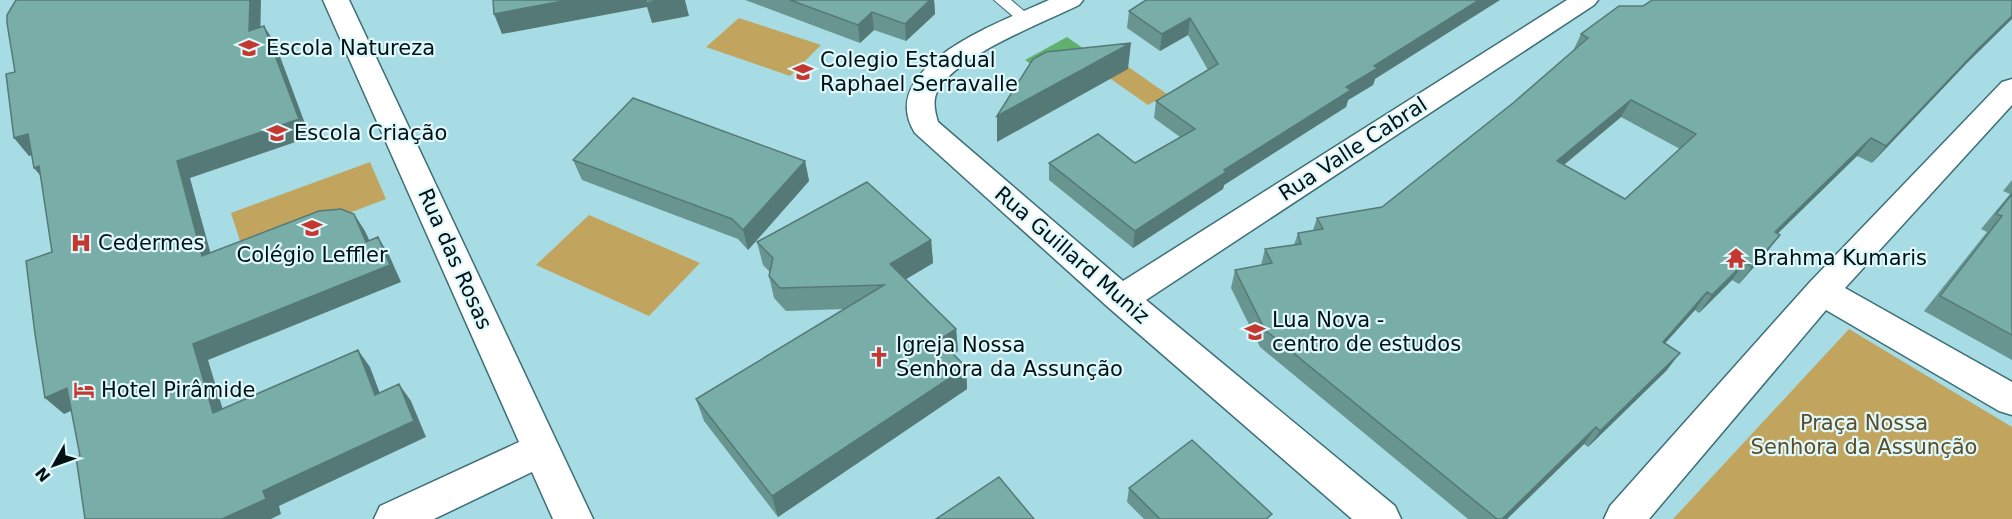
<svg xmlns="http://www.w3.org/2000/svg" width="2012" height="519" viewBox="0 0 2012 519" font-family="'DejaVu Sans',sans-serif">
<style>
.green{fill:#c1a55f}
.water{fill:#60b16d}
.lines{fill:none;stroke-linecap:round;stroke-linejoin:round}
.service-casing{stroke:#3d6f77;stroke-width:2}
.minor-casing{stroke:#3d6f77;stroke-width:3}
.service{fill:#fff;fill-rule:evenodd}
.minor{fill:#fff;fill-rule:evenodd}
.wall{fill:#689590;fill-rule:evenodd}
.shaded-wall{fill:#557976}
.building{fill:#79ada8;stroke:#557976;stroke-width:1.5;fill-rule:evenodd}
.labels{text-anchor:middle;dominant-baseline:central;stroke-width:4.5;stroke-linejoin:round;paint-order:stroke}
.poi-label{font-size:21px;fill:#001114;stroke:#def8fc;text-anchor:start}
.street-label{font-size:21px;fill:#001114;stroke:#def8fc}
.park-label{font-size:21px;fill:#5e4d24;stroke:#def8fc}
</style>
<rect width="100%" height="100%" fill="#a7dce4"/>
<path class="green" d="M739,18L821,45L790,76L706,47Z
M1127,66L1167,94L1148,105L1108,77Z
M370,162L386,199L244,253L231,213Z
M589,215L700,263L649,316L536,265Z
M1849,329L2012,427V519H1673Z"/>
<path class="water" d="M1067,37L1084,49L1042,72L1025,60Z"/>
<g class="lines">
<g class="service-casing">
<path id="service" d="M994,0H1011L1036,21L1034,24H1022Z"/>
</g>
<g class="minor-casing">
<path id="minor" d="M323,0H349L593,519H553L532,472L434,519H374L380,506L519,442Z
M1049,0H1083L1079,5C1043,23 957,55 938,90C932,100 935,112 938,122L1123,281L1567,0H1598L1594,5L1146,300L1395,506L1401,519H1352L1109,308L915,133C873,66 1006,20 1049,0Z
M2012,79V105L1845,288L2012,382V415L1999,411L1826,310L1649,519H1604L1610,506L1810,282L2002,82Z"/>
</g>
<use href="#service" class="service"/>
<use href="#minor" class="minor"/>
</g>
<path class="wall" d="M745,0H934L935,14L906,41L874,30L860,43Z
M1146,0L1375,79L1373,85L1348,100L1346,107L1224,185L1223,189L1133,248L1049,180V163H1135L1180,137L1154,118L1156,101L1208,70L1188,35L1160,51L1127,28L1129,11Z
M1581,34L1965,65L1872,163L1857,156L1778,233L1767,252L1739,284L1732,280L1699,313L1695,310L1665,343L1667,370L1588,447L1584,444L1507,519H1468L1260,347L1231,288L1235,270L1261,265L1265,249L1294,245L1298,233L1313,230L1317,218L1382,207L1513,103L1573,51ZM1621,117L1680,149L1625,199L1564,165Z
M573,160L805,161L809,181L748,250L738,239L582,180Z
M2012,180V360L1924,311L1987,232L1981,229L2010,194L2003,191Z
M931,240L933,263L906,279L956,329L958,351L953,354L966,367L967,389L778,517L704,421L696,399L845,309L786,311L774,298L769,276L770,272L763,265L757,242Z
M1129,488L1270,519H1144L1127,502Z"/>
<path class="shaded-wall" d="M250,0H261L260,48L249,31Z
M568,0H685L689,16L652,23L647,7L502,34L494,14Z
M930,0H934L935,14L906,41L905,24Z
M1479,0H1500L1375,79L1373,85L1348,100L1346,107L1224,185L1223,189L1133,248L1135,231L1346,87L1374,66Z
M872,12L874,30L860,43L858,25Z
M2012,16V19L1965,65L1872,163L1886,146L1979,48Z
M1190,18L1188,35L1160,51L1162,34Z
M264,26L275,43L310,137L190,178L216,273L202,256L177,161Z
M1131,43L1128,69L997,142V116Z
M1631,100L1621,117L1548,178L1557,161Z
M28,134L44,151L29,156L14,138Z
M1871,138L1857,156L1762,249L1775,232Z
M805,161L809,181L748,250L743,230Z
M39,166L49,186L34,168Z
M354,214L365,231L378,259L366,242Z
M1780,235L1767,252L1739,284L1752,267Z
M378,237L389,255L401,282L208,360L229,430L213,413L193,344Z
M931,240L933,263L893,287L890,264Z
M1745,262L1732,280L1699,313L1712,295Z
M1707,292L1695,310L1651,359L1663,342Z
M956,329L958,351L941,362L939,340Z
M358,350L370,367L387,412L375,395Z
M1680,353L1667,370L1588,447L1600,431Z
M966,367L967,389L778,517L772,496Z
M399,384L411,401L426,437L279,506L281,514L271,519H222L263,491Z
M67,388L85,405L64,414L45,398Z
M1596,427L1584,444L1507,519H1502Z"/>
<path class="building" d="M16,0H250L249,31L264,26L299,119L177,161L202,256L319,211L341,209L354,214L366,242L378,237L390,265L193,344L213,413L358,350L375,395L399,384L414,421L263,491L266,499L222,519H85L76,457L80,456L67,388L45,398L35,334L26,261L52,252L39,166L34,168L28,134L14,138L6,74L15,72L7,23V15Z
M493,0H568L494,14Z
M646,0H662L646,3Z
M790,0H930L905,24L872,12L858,25Z
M1146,0H1479L1374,66L1378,68L1346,87L1351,90L1224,170L1226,172L1135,231L1049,163L1098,134L1135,163L1195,129L1156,101L1218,64L1190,18L1162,34L1129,11Z
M1652,0H2012V16L1979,48L1886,146L1871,138L1775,232L1780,235L1752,267L1745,262L1712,295L1707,292L1663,342L1680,353L1600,431L1596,427L1502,519H1497L1265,330L1235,270L1272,263L1265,249L1301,244L1298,233L1323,229L1317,218L1382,207L1513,103L1588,38L1581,34L1619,6H1643ZM1631,100L1696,134L1625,199L1557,161Z
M1131,43L997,116L1033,59L1046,52Z
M633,98L805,161L743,230L732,219L573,160Z
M867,182L931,240L890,264L956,329L939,340L966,367L772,496L696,399L884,285L780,288L769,276L773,258L757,242Z
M2012,194V335L1940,296L2002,216L1996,214Z
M1192,440L1272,514L1266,519H1160L1129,488Z
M999,477L1034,519H936Z"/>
<defs>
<g id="school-bare" transform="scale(1.62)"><path d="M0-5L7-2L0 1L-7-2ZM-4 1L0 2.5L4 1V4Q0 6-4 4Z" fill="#c53830" stroke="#def8fc" stroke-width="2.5" paint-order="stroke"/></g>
<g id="hospital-bare" transform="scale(1.62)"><path d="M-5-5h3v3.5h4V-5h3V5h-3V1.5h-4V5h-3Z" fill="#c53830" stroke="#def8fc" stroke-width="2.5" paint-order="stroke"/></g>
<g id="temple-bare" transform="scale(1.62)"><path d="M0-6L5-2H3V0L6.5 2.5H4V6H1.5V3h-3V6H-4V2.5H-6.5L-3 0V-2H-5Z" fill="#c53830" stroke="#def8fc" stroke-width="2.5" paint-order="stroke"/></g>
<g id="church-bare" transform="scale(1.62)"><path d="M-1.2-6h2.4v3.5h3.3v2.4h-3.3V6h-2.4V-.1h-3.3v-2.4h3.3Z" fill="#c53830" stroke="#def8fc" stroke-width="2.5" paint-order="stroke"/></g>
<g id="hotel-bare" transform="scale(1.62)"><path d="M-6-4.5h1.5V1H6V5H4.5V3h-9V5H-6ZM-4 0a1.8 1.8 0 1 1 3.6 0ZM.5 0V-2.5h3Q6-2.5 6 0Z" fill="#c53830" stroke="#def8fc" stroke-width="2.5" paint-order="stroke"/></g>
</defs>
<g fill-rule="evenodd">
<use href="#school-bare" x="249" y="48"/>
<use href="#school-bare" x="803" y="72"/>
<use href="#school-bare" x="277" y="133"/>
<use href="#school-bare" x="312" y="228"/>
<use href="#hospital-bare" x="81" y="243"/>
<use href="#temple-bare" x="1736" y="258"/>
<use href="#school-bare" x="1255" y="332"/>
<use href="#church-bare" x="879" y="357"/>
<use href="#hotel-bare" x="84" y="390"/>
</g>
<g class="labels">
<g class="poi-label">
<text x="266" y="48">Escola Natureza</text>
<text x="820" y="60">Colegio Estadual<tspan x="820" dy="24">Raphael Serravalle</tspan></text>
<text x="294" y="133">Escola Criação</text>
<text x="98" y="243">Cedermes</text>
<text x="312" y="255" text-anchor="middle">Colégio Leffler</text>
<text x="1753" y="258">Brahma Kumaris</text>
<text x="1272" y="320">Lua Nova -<tspan x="1272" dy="24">centro de estudos</tspan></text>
<text x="896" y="345">Igreja Nossa<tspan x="896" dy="24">Senhora da Assunção</tspan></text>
<text x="101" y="390">Hotel Pirâmide</text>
</g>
<g class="street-label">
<text transform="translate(1353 149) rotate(-33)">Rua Valle Cabral</text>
<text transform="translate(1072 255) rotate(41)">Rua Guillard Muniz</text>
<text transform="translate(455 259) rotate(66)">Rua das Rosas</text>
</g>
<g class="park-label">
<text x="1864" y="423">Praça Nossa<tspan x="1864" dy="24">Senhora da Assunção</tspan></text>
</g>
</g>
<g transform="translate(54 465) rotate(230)" stroke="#def8fc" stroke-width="4.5" paint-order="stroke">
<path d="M0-4.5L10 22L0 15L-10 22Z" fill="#001114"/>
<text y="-9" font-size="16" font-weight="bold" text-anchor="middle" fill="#001114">N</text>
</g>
</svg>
